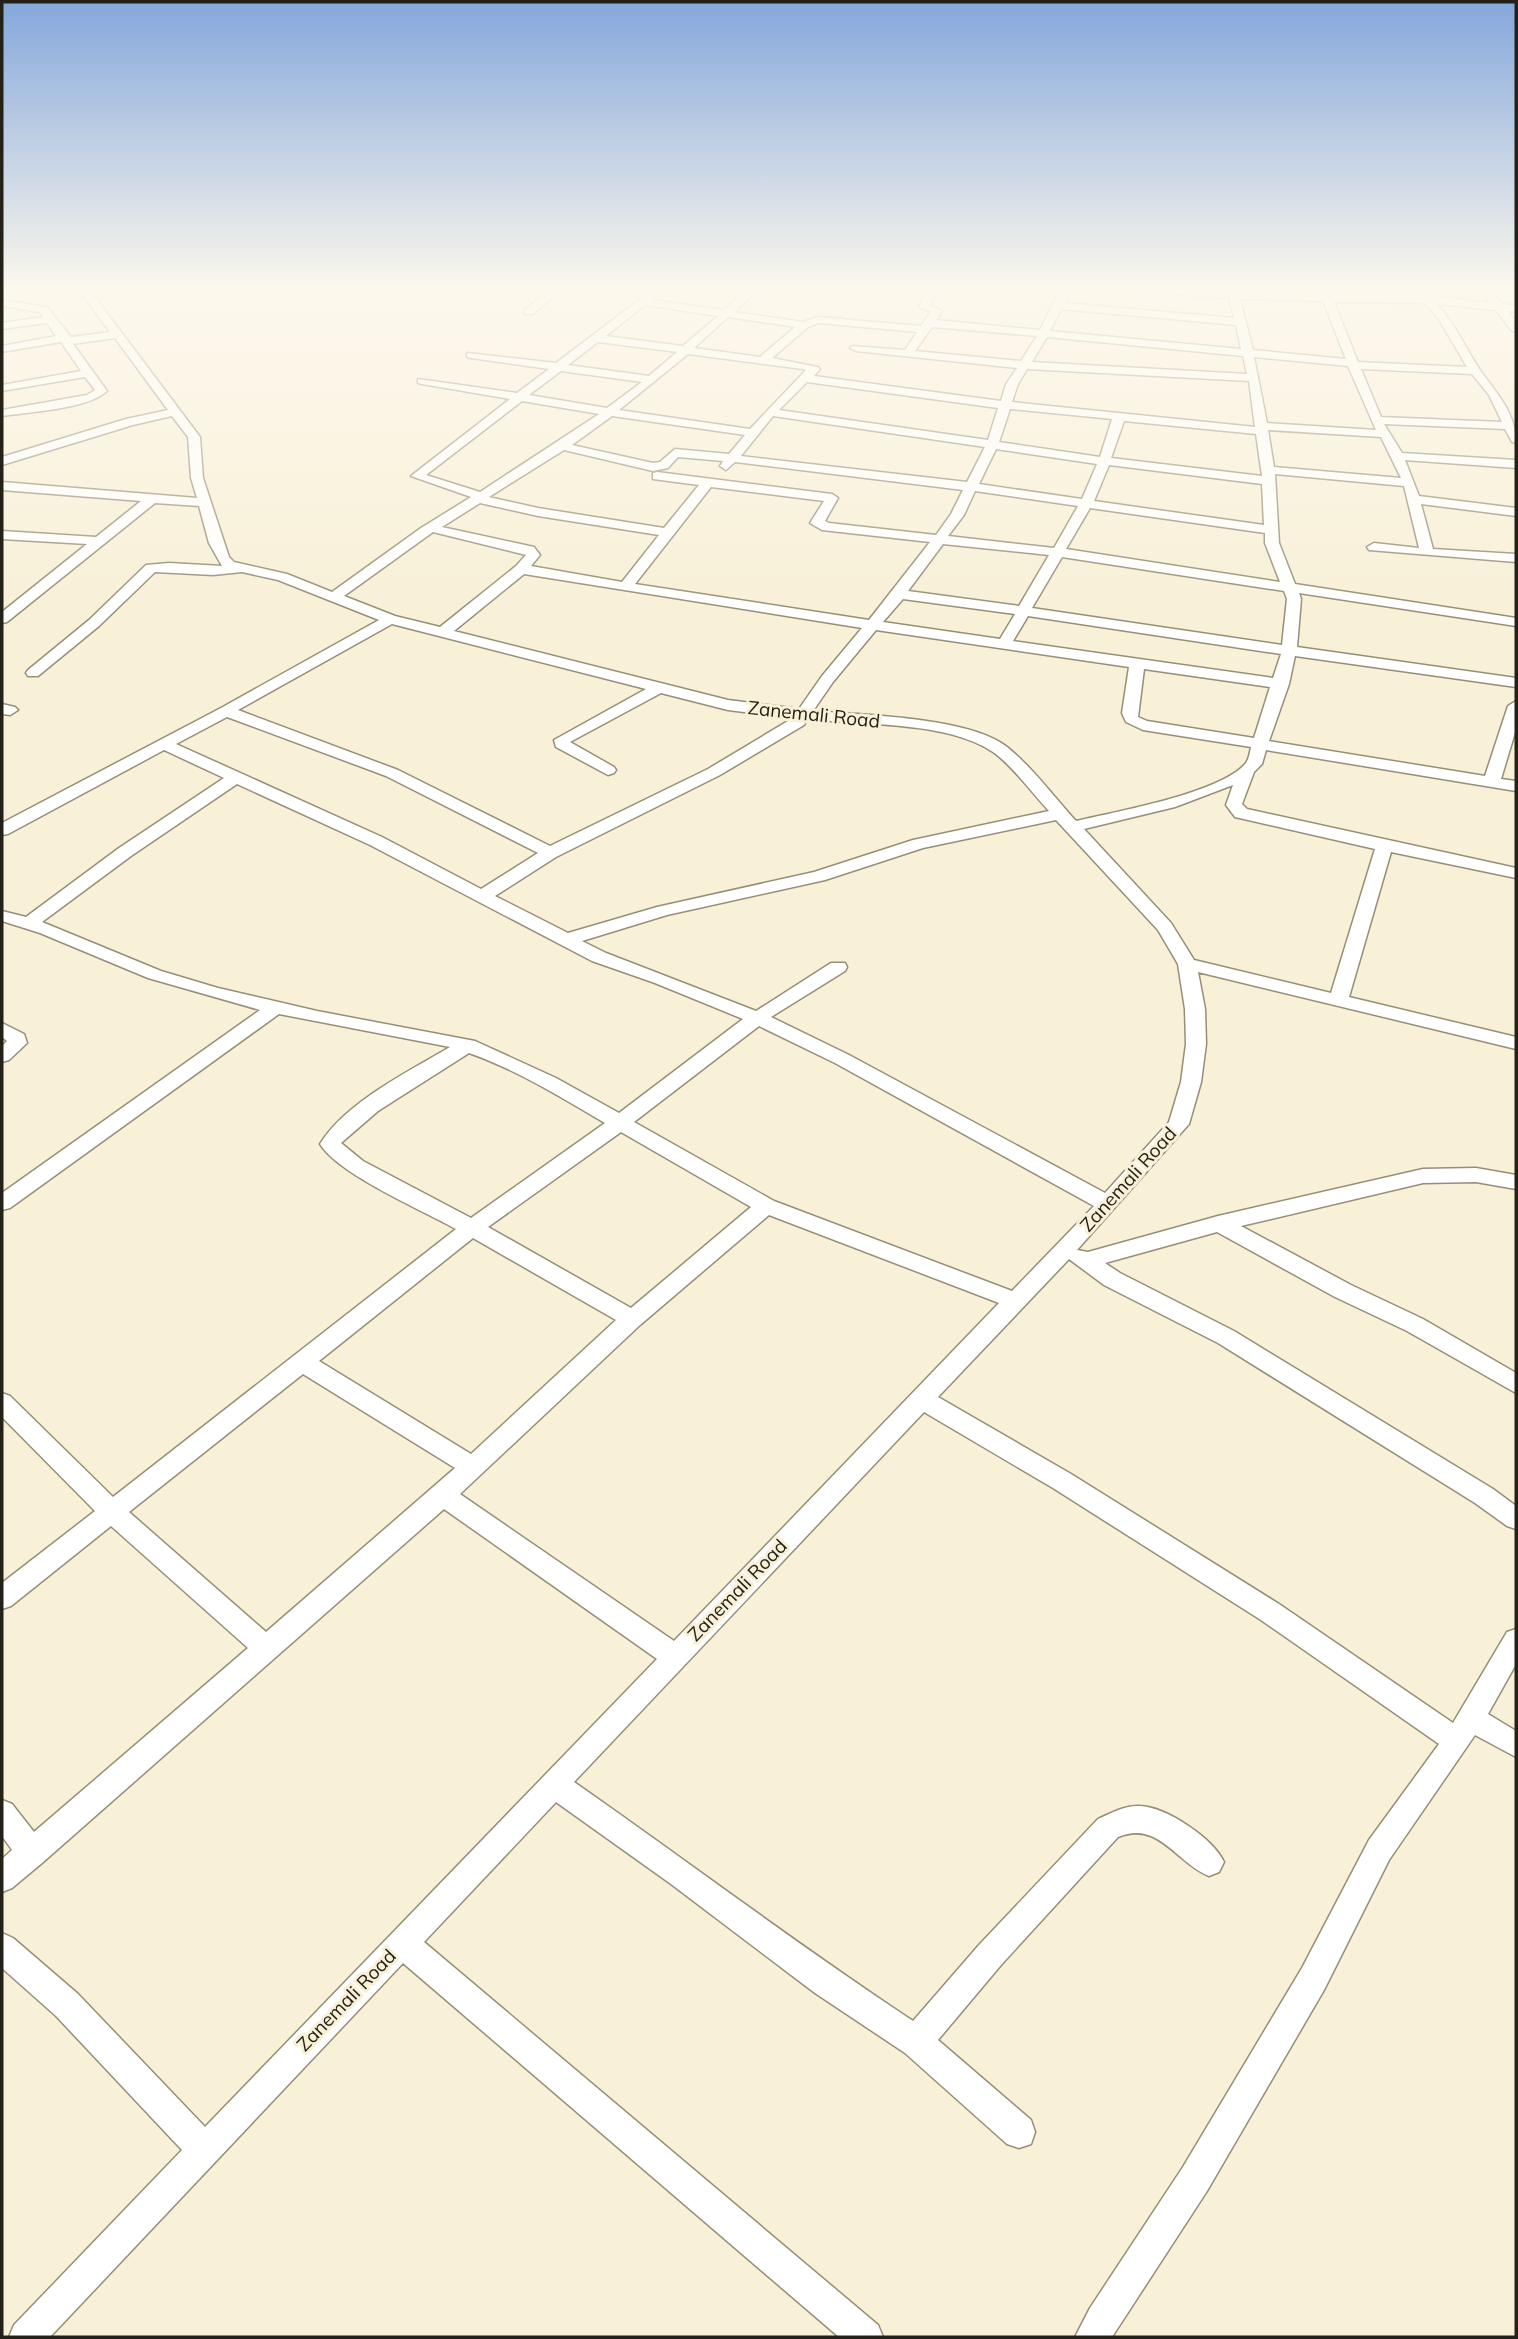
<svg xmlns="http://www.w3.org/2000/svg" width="1518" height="2339" viewBox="0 0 1518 2339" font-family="Mulish,sans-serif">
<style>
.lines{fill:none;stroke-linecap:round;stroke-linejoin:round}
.minor-casing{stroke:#968f78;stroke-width:3}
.minor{fill:#fff;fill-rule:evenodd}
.labels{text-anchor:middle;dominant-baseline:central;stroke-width:6;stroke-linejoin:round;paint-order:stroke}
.street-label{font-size:19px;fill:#242218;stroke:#f8f0d7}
</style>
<rect width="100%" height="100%" fill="#f8f0d7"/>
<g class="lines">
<g class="minor-casing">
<path id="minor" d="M78,288H88L200,437L203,478L229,557L234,562L287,574L332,592L421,528L471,497L411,476L510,399L422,384L418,383V379L517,393L549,369L471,358L467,357V353L556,363L655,288H666L652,300L724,310L749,288H760L735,312L803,322L818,317L921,326L931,312L919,307L928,288H938L930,305L942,311L936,320L1040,330L1061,288H1071L1064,303L1234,318L1229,298L1136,291L1131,288L1228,292L1227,288H1237L1238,293L1321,295L1318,288H1328L1331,295H1425L1490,303L1479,288H1489L1502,304L1516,306V312L1508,311L1516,322V332L1512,331L1496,310L1437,304C1455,323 1465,348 1480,370C1496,393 1516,412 1516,443L1512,442L1505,429L1384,424L1402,453L1516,460V468L1405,460L1419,496L1516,508V516L1421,504L1433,549L1516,554V562L1369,550L1367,547L1374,543L1419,548L1404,486L1275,474L1279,543L1295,584L1516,618V626L1299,593L1301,599L1297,647L1516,678V687L1295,656L1289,684L1269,741L1485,776L1508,706L1516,701V729L1501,779L1516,781V791L1266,750L1262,764L1254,772L1242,804L1247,809L1516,868V878L1391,852L1349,997L1516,1037V1049L1198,972L1205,1009L1206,1044L1201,1082L1189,1124L1077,1250L1088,1252L1218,1216L1423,1169L1476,1168L1516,1175V1189L1476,1182L1423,1183L1241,1226L1351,1285L1423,1319L1516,1373V1393L1407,1331L1335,1297L1217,1232L1105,1263L1120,1273L1234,1331L1493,1489L1516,1506V1529L1507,1526L1475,1503L1218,1343L1104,1285L1069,1259L938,1397L1071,1474L1279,1604L1453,1723L1507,1632L1516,1629V1664L1488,1714L1516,1731V1757L1475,1735L1389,1860L1324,1990L1207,2191L1112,2337H1075L1090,2308L1183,2167L1302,1968L1369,1840L1439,1744L1261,1620L1053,1488L924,1412L574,1782C687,1861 798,1945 913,2021L979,1945L1098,1819C1111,1813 1125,1805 1140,1806C1166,1807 1213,1838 1224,1862L1219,1872L1209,1876C1176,1863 1159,1820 1118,1837L1001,1965L938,2040L1031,2120L1035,2132L1031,2144L1019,2148L1007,2144L905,2053L815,1993L671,1884L556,1802L424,1942L878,2325L883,2337H839L403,1963L50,2337H9L14,2325L182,2150L56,2016L2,1968V1933L13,1938L78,1994L205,2127L657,1659L444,1509L42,1863L12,1888L2,1892V1859L12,1850L2,1836V1800L12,1804L34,1832L248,1648L111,1526L11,1606L2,1609V1583L95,1511L2,1417V1393L10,1396L113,1497L456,1229C422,1210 338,1174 320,1144C346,1102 408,1072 450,1047L279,1014L10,1208L2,1210V1193L260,1010L148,978L40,933L2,921V911L26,917L119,848L224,778L164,750L8,834L2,835V823L221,708L379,620L278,580L242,572L213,575L155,572L99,626L38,676H28L26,673L28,670L89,620L146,565L169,563L222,566L209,543L199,506L155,503L7,622L2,623V612L87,544L2,539V531L96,537L141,501L2,490V482L197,498L191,478L188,437L172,416L133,425L2,465V457L126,419L168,410L115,338L73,344L107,391C88,409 29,412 2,416V410L87,395L95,390L85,377L2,391V385L81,371L61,342L2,352V346L56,336L47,323L2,329V323L43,317L40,312L2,306V300L47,307L71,337L110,332ZM1240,299L1323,301L1346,359L1253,350ZM1334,302L1424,303L1438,318L1467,367L1358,362ZM645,305L718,316L683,346L606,336ZM1061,309L1236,325L1241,349L1050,331ZM728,317L795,327L760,357L694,348ZM819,323L917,332L905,350L852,346L850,348L856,351L1017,368L1006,384L1001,401L814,376L820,369L818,367L772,358L808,327ZM932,327L1037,336L1021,361L915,351ZM1047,337L1243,356L1247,374L1032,362ZM598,342L677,352L649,376L568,365ZM688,354L803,369L806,370L750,429L619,410ZM1254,357L1348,366L1376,430L1267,423ZM1027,369L1249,381L1255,427L1012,402L1018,384ZM1361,369L1472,374L1489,395L1502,422L1381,417ZM561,371L642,382L607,408L529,395ZM807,382L998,408L988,440L779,410ZM522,401L599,414L480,492L426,475ZM1010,409L1112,419L1100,457L999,442ZM612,416L745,435L729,454L675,449L660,462L653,463L572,445ZM773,416L985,447L967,482L741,456ZM1124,421L1256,434L1262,476L1111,458ZM1268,430L1381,437L1401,478L1274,467ZM996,449L1097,464L1082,499L979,484ZM564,450L653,471L668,468L678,457L723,461L720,466L726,470L735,462L963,490L951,514L936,535L829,523L825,521L838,498L832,494L657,472L653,473V479L699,485L664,528L538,508L489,497ZM1109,465L1262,484L1264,525L1094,501ZM711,487L824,501L810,523L822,530L930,542L869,620L635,584ZM975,491L1078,506L1054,548L948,536L964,515ZM480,503L538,516L659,535L622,582L531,566L540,555L534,547L442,527ZM1090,508L1265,533V543L1280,582L1066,549ZM433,532L526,555L516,566L440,627L395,616L344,596ZM943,544L1049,555L1019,606L908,591ZM1062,557L1284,591L1287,599L1282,645L1032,608ZM524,574L862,628L822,676L799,709L728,700L454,631ZM903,599L1015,614L1000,639L883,622ZM1028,616L1281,654L1273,678L1013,641ZM392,624L646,689L554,740L556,747L608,775L614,773L616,770L614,767L570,742L661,693L728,710L793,718L708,769L550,846L398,770L238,710ZM876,630L1129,667L1122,713L1126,722L1143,730L1251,747C1250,752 1249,759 1246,763C1222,793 1114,812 1076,821C1054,797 1032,767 1007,747C970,717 861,715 813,711L833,682ZM1144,669L1270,687L1254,738L1147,721L1138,717ZM227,717L386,776L538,853L481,889L382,837L176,744ZM807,719C861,725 947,721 993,752C1012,765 1033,794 1049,811L913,840L814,872L657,907L568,933L495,896L556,857L720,775L804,725ZM237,784L370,845L592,961L655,983L743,1019L619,1113L556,1078L475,1041L317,1011L218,988L161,971L42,922L131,856ZM1233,785L1226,805L1235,817L1375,849L1331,993L1194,960L1171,923L1084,829L1175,807ZM1056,820L1158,930L1178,964L1185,1009L1186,1044L1181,1082L1169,1122L1105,1193L849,1055L771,1017L845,971L847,967L845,963H831L756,1011L606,953L582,941L667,915L825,880L923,848ZM759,1026L835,1063L1094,1206L1012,1291L774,1201L634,1122ZM469,1053C517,1070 561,1097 605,1123L471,1218L363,1161L341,1143L378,1111ZM621,1132L751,1207L631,1308L488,1227ZM769,1215L999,1303L674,1641L460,1494L640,1325ZM473,1238L616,1320L471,1454L319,1361ZM303,1374L455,1468L266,1632L129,1512Z
M552,288H563L533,314H525V310Z
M839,288H851L846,291Z
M2,704L15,707L18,710L10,715L2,714Z
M2,1023L24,1034L27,1043L9,1060L2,1062V1046L7,1041L2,1037Z"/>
</g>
<use href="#minor" class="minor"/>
</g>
<linearGradient id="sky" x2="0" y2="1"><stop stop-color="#84a7db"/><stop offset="0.47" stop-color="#fcf8ed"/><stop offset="1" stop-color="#fcf8ed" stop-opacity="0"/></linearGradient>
<rect width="1518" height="615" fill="url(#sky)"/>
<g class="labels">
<g class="street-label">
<text transform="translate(814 714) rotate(6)">Zanemali Road</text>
<text transform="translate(1128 1179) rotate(-48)">Zanemali Road</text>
<text transform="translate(737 1590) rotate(-46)">Zanemali Road</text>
<text transform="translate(346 2000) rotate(-46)">Zanemali Road</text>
</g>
</g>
<rect width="1518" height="2339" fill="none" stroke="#242218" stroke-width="7"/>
</svg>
